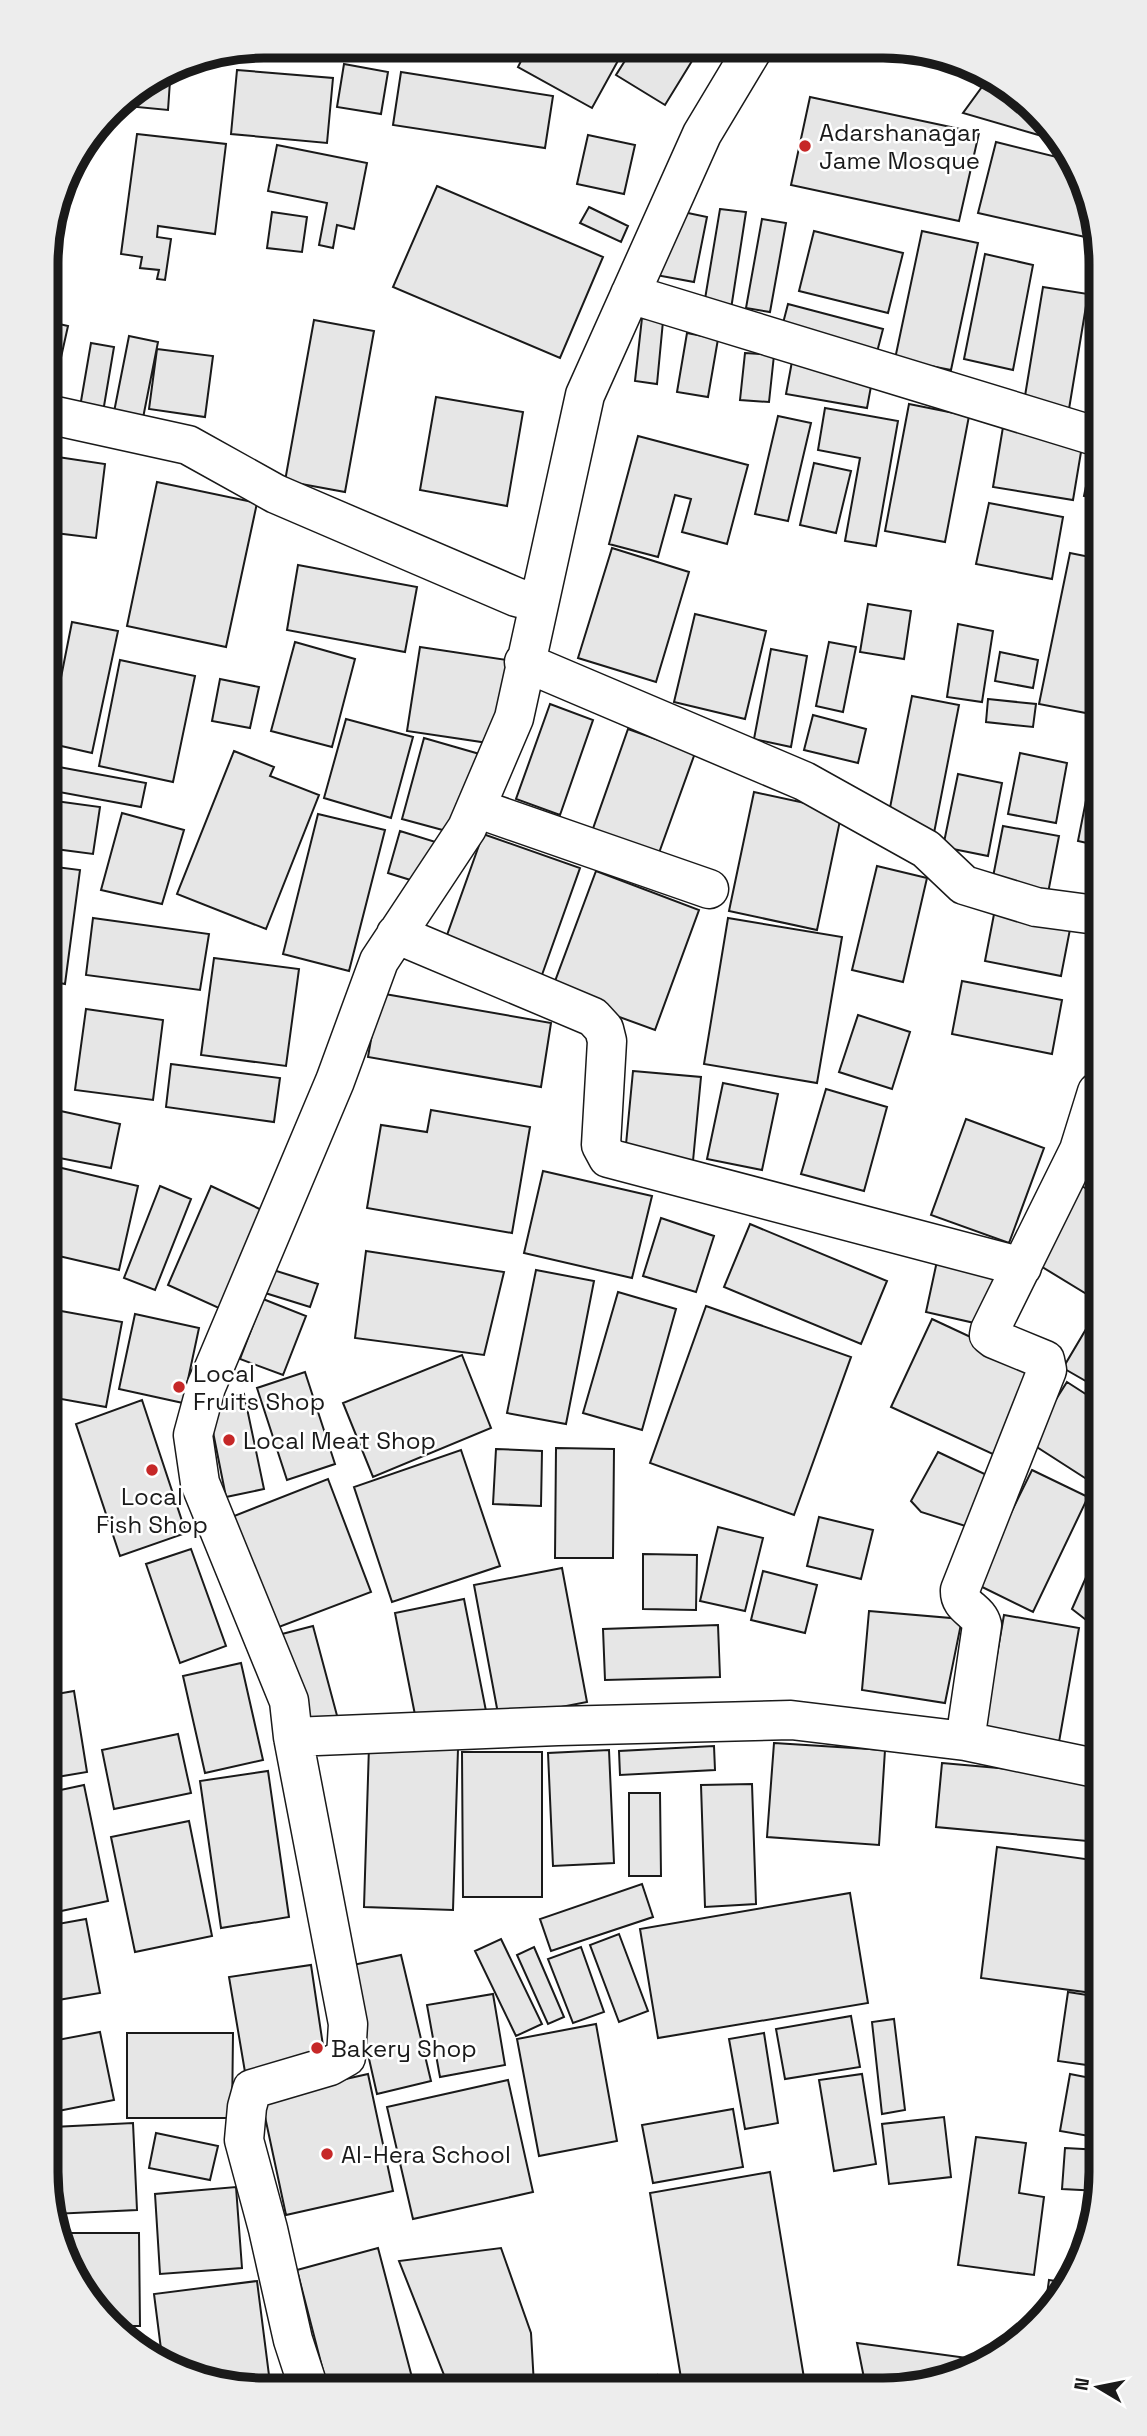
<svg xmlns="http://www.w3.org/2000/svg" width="1147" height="2436" viewBox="0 0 1147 2436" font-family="'Space Grotesk',sans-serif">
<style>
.building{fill:#e6e6e6;stroke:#1a1a1a;stroke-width:2}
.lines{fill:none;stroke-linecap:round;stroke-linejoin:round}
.minor-casing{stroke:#1a1a1a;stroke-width:41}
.minor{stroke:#fff;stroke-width:38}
.poi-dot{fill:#c62828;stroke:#fff;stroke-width:2.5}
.labels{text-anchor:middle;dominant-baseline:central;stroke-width:5;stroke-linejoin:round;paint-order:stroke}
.poi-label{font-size:24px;fill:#1a1a1a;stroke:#fff;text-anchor:start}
.rim{fill:none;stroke:#1a1a1a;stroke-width:9}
</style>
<rect width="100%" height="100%" fill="#fff"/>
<path class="building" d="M528,47L625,48L592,108L518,67Z
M633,48H700L665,105L616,75Z
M182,62H192V70L171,68Z
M344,64L388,72L381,114L337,107Z
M237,70L333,78L327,143L231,134Z
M401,72L553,96L545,148L393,125Z
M153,79L170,81L168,110L116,105L120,100Z
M987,80L1027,100L1050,125L1042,136L963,113Z
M810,97L979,133L959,221L791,185Z
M137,134L226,144L215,234L158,226L157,237L171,239L165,280L157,279L159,270L140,268L142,257L121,254Z
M588,135L635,145L624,194L577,184Z
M996,142L1073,161L1094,207V239L978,213Z
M277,145L367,163L354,229L337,225L333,248L319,245L327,203L268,191Z
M437,186L603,257L560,358L393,287Z
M589,207L628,226L621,242L580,223Z
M669,209L707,217L694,282L656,275Z
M720,209L746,212L731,309L704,305Z
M272,212L307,217L302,252L267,248Z
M762,219L786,223L770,312L746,308Z
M814,231L903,253L888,313L799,291Z
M922,231L978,243L951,370L895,359Z
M985,254L1033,265L1013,370L964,359Z
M1043,287L1088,294L1068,415L1023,408Z
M788,304L883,329L877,352L782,327Z
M642,318L663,321L657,384L635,381Z
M314,320L374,331L345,492L285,481Z
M46,321L68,326L52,398L47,396Z
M687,333L718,339L708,397L677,392Z
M129,336L158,342L142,423L113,417Z
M91,343L114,347L103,412L80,407Z
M157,349L213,356L205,417L149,409Z
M745,353L774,355L769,402L740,400Z
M793,356L874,370L867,408L786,394Z
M436,397L523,412L507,506L420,490Z
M909,404L969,416L945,542L885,531Z
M825,408L898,421L876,546L845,541L860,458L818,450Z
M778,416L811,423L788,521L755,514Z
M1003,427L1083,440L1073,500L993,487Z
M638,436L748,465L727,544L682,532L691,499L675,495L658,557L609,544Z
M51,456L105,464L96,538L47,532V492Z
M1092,457L1095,458V498L1084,496Z
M814,463L851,471L836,533L800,525Z
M157,482L257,503L226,647L127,626Z
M989,503L1063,517L1052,579L976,564Z
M612,548L689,572L656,682L578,658Z
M1070,553L1095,558L1096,715L1039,704Z
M298,565L417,587L405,652L287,630Z
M868,604L911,611L904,659L860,652Z
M695,614L766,631L745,719L674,702Z
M72,622L118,631L92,753L48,743Z
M958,624L993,631L982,702L947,697Z
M295,642L355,659L332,747L271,731Z
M829,642L856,647L843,712L816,706Z
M420,647L507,660L495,744L407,731Z
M771,649L807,656L791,747L754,739Z
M1000,652L1038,660L1033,688L995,681Z
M47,655L56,656L48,696Z
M120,660L195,676L173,782L99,766Z
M220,679L259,687L250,728L212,721Z
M912,696L959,705L934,833L887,823Z
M988,699L1036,704L1033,727L986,722Z
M550,704L593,720L560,815L516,799Z
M813,715L866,729L858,763L804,750Z
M346,719L413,737L391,818L324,798Z
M628,729L695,753L655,864L589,840Z
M424,738L483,755L461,835L402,819Z
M1096,750V845L1078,841Z
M234,751L274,767L270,776L319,795L266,929L177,894Z
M1020,753L1067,763L1056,823L1008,814Z
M48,765L146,783L141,807L48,790Z
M958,774L1002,783L988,856L943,847Z
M754,792L842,811L817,930L729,911Z
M48,800L100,807L93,854L48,848Z
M122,813L184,830L162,904L101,890Z
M318,814L385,830L349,971L283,954Z
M1003,826L1059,836L1048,893L992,882Z
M400,831L442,844L417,882L388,873Z
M483,834L580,868L538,986L441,952Z
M48,866L80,870L65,984L49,981Z
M877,866L927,878L903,982L852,970Z
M596,871L699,910L655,1030L551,992Z
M995,909L1071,924L1061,976L985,961Z
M93,918L209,934L200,990L86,975Z
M728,918L842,937L817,1083L704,1064Z
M214,958L299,969L286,1066L201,1055Z
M962,981L1062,1000L1052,1054L952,1034Z
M49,993L59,995L49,1072Z
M379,993L551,1023L541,1087L368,1057Z
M86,1009L163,1020L153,1100L75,1090Z
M858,1015L910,1032L892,1089L839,1072Z
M171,1064L280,1078L274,1122L166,1107Z
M633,1071L701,1077L693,1161L625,1155Z
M723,1083L778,1094L762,1170L707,1159Z
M826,1089L887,1107L864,1191L801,1174Z
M56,1110L120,1124L111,1168L49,1156V1142Z
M431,1110L530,1127L512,1233L367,1208L381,1125L427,1132Z
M966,1119L1044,1148L1009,1243L931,1215Z
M49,1165L138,1186L119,1270L50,1254Z
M543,1171L652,1196L632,1278L524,1253Z
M1080,1185L1097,1195L1098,1301L1034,1262Z
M160,1186L191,1199L155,1290L124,1278Z
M211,1186L264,1211L221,1309L168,1285Z
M661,1218L714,1236L696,1292L643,1276Z
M750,1224L887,1281L861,1344L724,1287Z
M366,1251L504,1272L484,1355L355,1338Z
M937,1261L1008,1276L979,1324L926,1312Z
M270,1269L318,1284L310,1307L262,1292Z
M536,1270L594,1281L566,1424L507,1413Z
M618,1292L676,1309L642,1430L583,1413Z
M263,1299L306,1316L283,1375L240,1359Z
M706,1306L851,1357L794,1515L650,1463Z
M50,1309L122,1322L106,1407L50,1397Z
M1098,1309V1388L1063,1368Z
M135,1314L199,1328L183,1403L119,1389Z
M932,1319L1037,1368L997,1456L891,1407Z
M462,1355L491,1428L373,1477L343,1403Z
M305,1372L335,1464L287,1480L257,1388Z
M1067,1382L1098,1402L1099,1487L1029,1442Z
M244,1394L264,1489L226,1497L207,1402Z
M142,1400L186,1533L120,1556L76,1424Z
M556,1448L614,1449L613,1558H555Z
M496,1449L542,1451L541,1506L493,1504Z
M461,1450L500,1566L392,1602L354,1487Z
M938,1452L991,1477L975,1529L921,1512L911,1501Z
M1032,1470L1088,1497L1033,1612L976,1584Z
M328,1479L371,1592L271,1630L229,1518Z
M819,1517L873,1530L861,1579L807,1566Z
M718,1527L763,1538L745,1611L700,1601Z
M1099,1548V1630L1072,1609Z
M191,1549L226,1646L180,1663L146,1564Z
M643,1554L697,1555L696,1610L643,1609Z
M562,1568L587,1702L499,1719L474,1585Z
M763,1571L817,1585L805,1633L751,1620Z
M464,1599L486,1711L417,1725L395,1613Z
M869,1611L962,1619L945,1703L862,1690Z
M1004,1615L1079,1628L1059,1742L984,1728Z
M718,1625L720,1677L605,1680L603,1629Z
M313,1626L339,1723L308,1732L282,1634Z
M241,1663L263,1760L205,1773L183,1676Z
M74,1691L87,1772L51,1778V1695Z
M178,1734L191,1793L114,1809L102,1750Z
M774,1743L885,1750L879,1845L767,1837Z
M369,1746L458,1749L453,1910L364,1907Z
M714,1746L715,1770L620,1775L619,1751Z
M609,1750L614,1863L553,1866L548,1753Z
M462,1752H542V1897H463Z
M942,1763L1100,1777L1098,1842L936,1827Z
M268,1771L289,1917L221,1928L200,1781Z
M752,1784L756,1904L705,1907L701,1785Z
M84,1785L108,1901L52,1913L51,1792Z
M629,1793H660L661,1876H629Z
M189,1821L212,1936L135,1952L111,1837Z
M997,1847L1100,1861V1994L981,1978Z
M642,1884L653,1917L551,1951L540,1919Z
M850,1893L868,2003L658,2038L640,1929Z
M86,1919L100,1993L52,2001V1925Z
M619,1934L648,2011L619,2022L590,1945Z
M501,1939L542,2024L516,2036L475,1951Z
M534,1947L564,2017L548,2024L517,1955Z
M581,1947L604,2012L573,2023L548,1959Z
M401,1955L431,2081L377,2094L348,1966Z
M311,1965L325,2059L245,2072L229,1977Z
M1068,1992L1100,1997L1101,2067L1058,2061Z
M493,1994L505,2065L440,2077L427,2005Z
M851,2016L860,2067L785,2079L776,2029Z
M894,2019L905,2110L882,2114L872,2022Z
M596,2024L617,2141L539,2156L517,2039Z
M100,2032L114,2100L53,2112L52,2041Z
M127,2033H233L232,2118H127Z
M764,2033L778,2123L745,2129L729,2039Z
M368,2074L393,2191L286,2215L261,2098Z
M862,2074L876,2164L834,2171L819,2080Z
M1070,2074L1101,2080V2138L1060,2131Z
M508,2080L533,2192L413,2219L387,2107Z
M733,2109L743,2167L653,2183L642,2125Z
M944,2117L951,2177L889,2184L882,2124Z
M133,2123L137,2210L53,2214V2127Z
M156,2133L218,2146L210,2180L149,2168Z
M976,2137L1026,2143L1019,2193L1044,2197L1034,2275L958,2265Z
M1065,2148L1101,2150L1100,2191L1062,2189Z
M770,2172L805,2384H682L650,2193Z
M236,2187L242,2268L160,2274L155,2194Z
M55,2233H139L140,2326H111L82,2293Z
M378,2248L414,2385L327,2386L297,2270Z
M501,2248L531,2333L534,2385H448L399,2261Z
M1049,2280L1069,2283L1056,2305L1044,2316Z
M257,2281L270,2383L222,2386L162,2357L154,2294Z
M857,2343L989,2361L940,2383H865Z
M657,2375L658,2384L602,2385Z"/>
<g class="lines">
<g class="minor-casing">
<path id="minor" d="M630,294L1095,436
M47,414L188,445L276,494L516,597L538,603
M524,662L804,781L926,849L964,885L1036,907L1096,915
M476,808L709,889
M396,934L593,1017L604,1029L607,1041L601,1145L608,1158L1022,1267
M293,1737L558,1726L791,1720L965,1741L1100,1769
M965,1741L982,1625C978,1609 959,1608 960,1590L1047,1370L1045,1360L994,1339L989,1335L990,1330L1079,1150L1097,1092
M308,2386L293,2340L268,2229L244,2140L247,2107L252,2089L330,2066L346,2057L348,2024L293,1737L289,1701L200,1483L193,1435L206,1387L335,1081L379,961L467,828L514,718L585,395L702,134L753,49"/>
</g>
<use href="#minor" class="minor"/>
</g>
<g class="poi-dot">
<circle cx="805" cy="146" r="7"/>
<circle cx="179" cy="1387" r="7"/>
<circle cx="229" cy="1440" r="7"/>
<circle cx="152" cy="1470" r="7"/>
<circle cx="317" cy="2048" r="7"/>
<circle cx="327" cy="2154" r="7"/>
</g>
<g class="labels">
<g class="poi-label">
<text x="819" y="132">Adarshanagar<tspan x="819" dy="28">Jame Mosque</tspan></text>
<text x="193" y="1373">Local<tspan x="193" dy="28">Fruits Shop</tspan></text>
<text x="243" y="1440">Local Meat Shop</text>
<text x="152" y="1496" text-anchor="middle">Local<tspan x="152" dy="28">Fish Shop</tspan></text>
<text x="331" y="2048">Bakery Shop</text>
<text x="341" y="2154">Al-Hera School</text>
</g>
</g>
<path d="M0 0H1147V2436H0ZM264 58H883A206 206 0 0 1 1089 264V2172A206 206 0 0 1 883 2378H264A206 206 0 0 1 58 2172V264A206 206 0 0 1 264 58Z" fill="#ededed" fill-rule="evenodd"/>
<path class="rim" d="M264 58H883A206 206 0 0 1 1089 264V2172A206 206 0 0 1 883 2378H264A206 206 0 0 1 58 2172V264A206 206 0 0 1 264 58Z"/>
<g transform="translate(1098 2387) rotate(280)" stroke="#ffffff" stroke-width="5" paint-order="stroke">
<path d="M0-5L12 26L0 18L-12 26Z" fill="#1a1a1a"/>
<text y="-10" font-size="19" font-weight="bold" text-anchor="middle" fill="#1a1a1a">N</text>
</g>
</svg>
